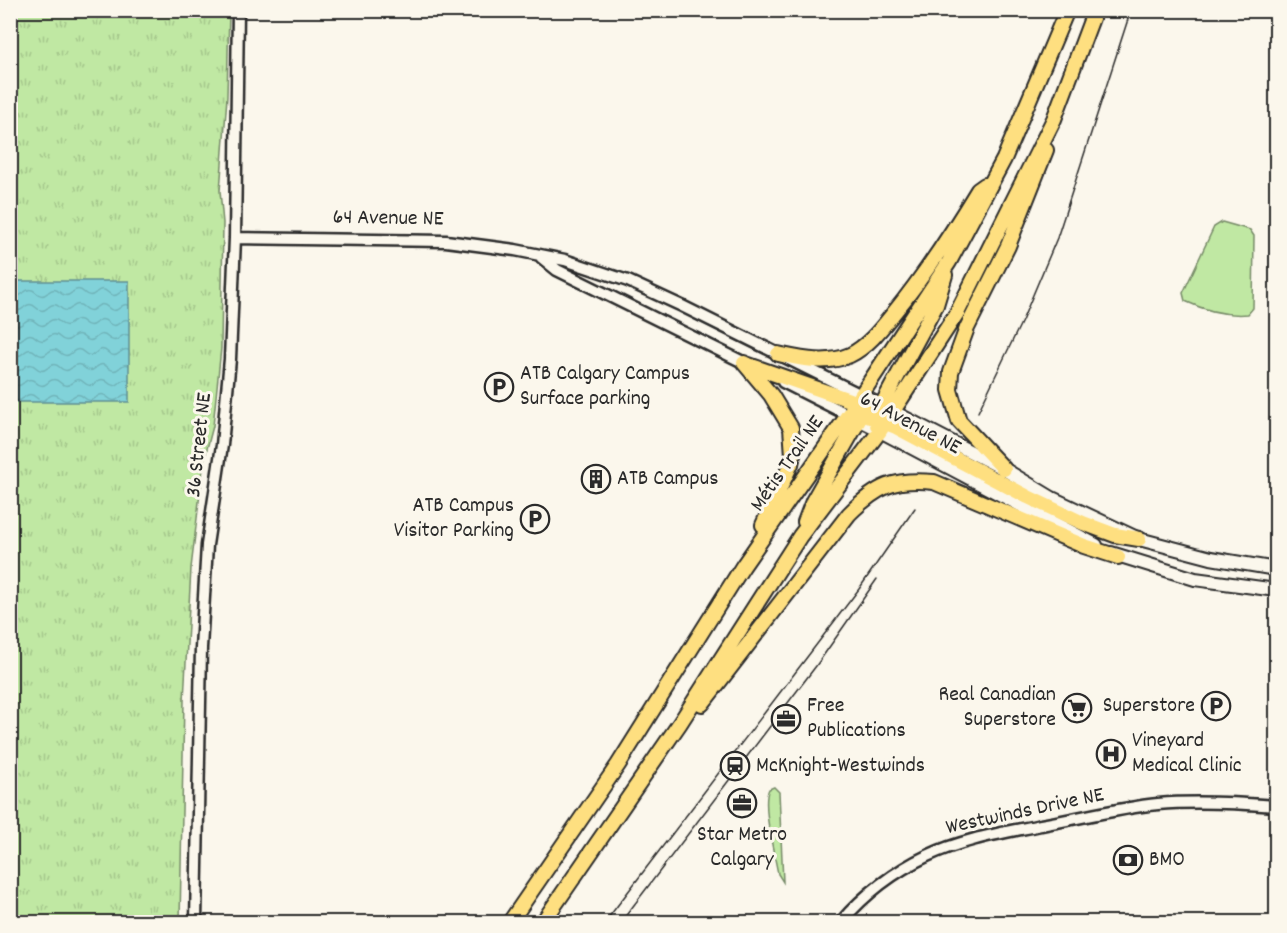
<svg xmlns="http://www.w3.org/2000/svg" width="1287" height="933" viewBox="0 0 1287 933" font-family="Dekko,sans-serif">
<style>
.grass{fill:url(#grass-tufts);stroke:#768a67;stroke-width:1.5}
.green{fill:#c0e8a3;stroke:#768a67;stroke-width:1.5}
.water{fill:url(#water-waves);stroke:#5f8f93;stroke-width:1.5}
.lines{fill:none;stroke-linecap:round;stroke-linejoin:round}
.tertiary-casing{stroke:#2b2b2b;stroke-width:15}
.secondary-casing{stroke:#2b2b2b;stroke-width:16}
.primary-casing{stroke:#2b2b2b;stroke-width:18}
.tertiary{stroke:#fbf7ec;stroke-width:10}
.secondary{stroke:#fbf7ec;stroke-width:12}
.primary{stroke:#fedf80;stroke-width:14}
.tram{stroke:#2b2b2b;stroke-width:1.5}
.labels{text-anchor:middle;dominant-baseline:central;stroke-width:6;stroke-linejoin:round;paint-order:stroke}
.street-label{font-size:22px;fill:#2b2b2b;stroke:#fbf7ec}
.poi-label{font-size:22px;fill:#2b2b2b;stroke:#fbf7ec;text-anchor:start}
</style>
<defs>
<pattern id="grass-tufts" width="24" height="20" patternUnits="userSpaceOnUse" patternTransform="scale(1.5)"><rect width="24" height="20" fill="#c0e8a3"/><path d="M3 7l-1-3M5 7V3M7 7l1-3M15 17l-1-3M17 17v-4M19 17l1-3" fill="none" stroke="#a5c78c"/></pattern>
<pattern id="water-waves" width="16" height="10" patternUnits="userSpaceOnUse" patternTransform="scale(1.5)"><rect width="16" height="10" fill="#81d2d9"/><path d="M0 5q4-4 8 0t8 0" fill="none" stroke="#70b4ba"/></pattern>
</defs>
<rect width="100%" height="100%" fill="#fbf7ec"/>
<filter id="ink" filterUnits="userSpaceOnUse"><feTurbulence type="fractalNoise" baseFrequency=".0167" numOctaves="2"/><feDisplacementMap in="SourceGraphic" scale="12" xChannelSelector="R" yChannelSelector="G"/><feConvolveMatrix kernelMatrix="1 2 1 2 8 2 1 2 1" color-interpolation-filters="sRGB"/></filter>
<g filter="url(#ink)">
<path class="grass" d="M10,11H229L227,97L220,191L223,223L221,348L213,426L204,460L191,568L184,700L180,922H11Z"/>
<path class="green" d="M1222,222L1250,230L1254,236L1253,308L1248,314C1225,316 1206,311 1185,301L1183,293L1214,227Z
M774,787L779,792L783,882L778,874C775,856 761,804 769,789Z"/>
<path class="water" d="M11,281H129V402H11Z"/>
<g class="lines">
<g class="tertiary-casing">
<path id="tertiary" d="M235,238L446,241L515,250L565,260L628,281L682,306L861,395
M541,257L557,270L751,366
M783,382L880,431
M196,922L201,648L207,545L222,445L230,359L235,238L238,10
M841,922C864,895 895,871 927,856C963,839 1003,833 1041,825C1080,818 1119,808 1158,804C1197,801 1237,803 1276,806"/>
</g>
<g class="secondary-casing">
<path id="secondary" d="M861,395L1004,469L1052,498L1139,539L1211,558L1276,569
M880,431L1096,545
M1111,553L1195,579L1276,590"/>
</g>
<g class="primary-casing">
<path id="primary" d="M778,354C802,359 827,365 850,355C868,346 881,329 893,314C925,275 952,233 978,190L985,185
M744,363L771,395L791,428L793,455L791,464L763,525
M746,364L864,405
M848,415L862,414L896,427L1028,497L1083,523L1115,535L1139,539
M877,425V414L936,305L945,275
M1004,469L959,421L950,390L951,372L967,328L1008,246L1046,150
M805,522L813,501L859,420L863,405
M702,704L849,514C877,486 894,478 934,482L1084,546L1118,557
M510,922L618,765L743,566L848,415L949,262L1004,159L1067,10
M543,922L680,723L800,536L880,431L957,313L1054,119L1095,10"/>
</g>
<use href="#tertiary" class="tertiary"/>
<use href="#secondary" class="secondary"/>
<use href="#primary" class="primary"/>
<path class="tram" d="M978,412L1022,321L1057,238L1131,10
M605,922L859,589L915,508
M621,922L816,666L877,579"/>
</g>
</g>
<defs>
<g id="parking-ring" transform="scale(1.5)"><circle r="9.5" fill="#fbf7ec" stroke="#2b2b2b" stroke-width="1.5"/><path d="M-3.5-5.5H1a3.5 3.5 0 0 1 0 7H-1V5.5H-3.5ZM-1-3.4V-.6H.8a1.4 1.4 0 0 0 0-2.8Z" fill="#2b2b2b"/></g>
<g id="building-ring" transform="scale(1.5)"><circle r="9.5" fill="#fbf7ec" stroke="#2b2b2b" stroke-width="1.5"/><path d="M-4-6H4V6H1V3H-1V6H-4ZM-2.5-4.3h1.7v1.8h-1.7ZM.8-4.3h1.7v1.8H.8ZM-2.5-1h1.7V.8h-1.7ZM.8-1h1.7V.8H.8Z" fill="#2b2b2b"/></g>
<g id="supermarket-ring" transform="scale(1.5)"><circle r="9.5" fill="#fbf7ec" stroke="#2b2b2b" stroke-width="1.5"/><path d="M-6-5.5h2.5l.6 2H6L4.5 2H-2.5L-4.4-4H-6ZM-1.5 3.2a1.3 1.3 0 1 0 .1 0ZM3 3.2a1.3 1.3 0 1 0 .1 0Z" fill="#2b2b2b"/></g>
<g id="office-ring" transform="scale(1.5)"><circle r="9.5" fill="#fbf7ec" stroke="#2b2b2b" stroke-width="1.5"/><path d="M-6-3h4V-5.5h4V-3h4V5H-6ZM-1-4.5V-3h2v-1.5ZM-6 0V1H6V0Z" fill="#2b2b2b"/></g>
<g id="hospital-ring" transform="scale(1.5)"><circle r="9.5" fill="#fbf7ec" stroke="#2b2b2b" stroke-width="1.5"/><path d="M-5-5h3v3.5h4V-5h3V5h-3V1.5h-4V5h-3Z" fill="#2b2b2b"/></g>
<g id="station-ring" transform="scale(1.5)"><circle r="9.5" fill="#fbf7ec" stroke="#2b2b2b" stroke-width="1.5"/><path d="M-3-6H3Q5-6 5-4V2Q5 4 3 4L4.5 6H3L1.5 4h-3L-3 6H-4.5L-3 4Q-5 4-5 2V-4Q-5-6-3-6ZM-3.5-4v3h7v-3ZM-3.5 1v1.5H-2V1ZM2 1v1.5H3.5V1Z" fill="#2b2b2b"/></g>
<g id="bank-ring" transform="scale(1.5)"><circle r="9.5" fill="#fbf7ec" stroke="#2b2b2b" stroke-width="1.5"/><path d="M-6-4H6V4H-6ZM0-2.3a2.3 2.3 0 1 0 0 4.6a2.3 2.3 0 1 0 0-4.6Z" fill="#2b2b2b"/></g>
</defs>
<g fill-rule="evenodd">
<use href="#parking-ring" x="499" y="387"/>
<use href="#building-ring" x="596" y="479"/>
<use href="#parking-ring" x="535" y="519"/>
<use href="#parking-ring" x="1216" y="706"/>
<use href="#supermarket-ring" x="1077" y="708"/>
<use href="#office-ring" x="786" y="719"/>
<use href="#hospital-ring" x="1111" y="754"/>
<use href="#station-ring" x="735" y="766"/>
<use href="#office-ring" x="742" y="803"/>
<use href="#bank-ring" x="1128" y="860"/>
</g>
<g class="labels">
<g class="street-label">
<text transform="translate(388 219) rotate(1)">64 Avenue NE</text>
<text transform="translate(910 424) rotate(28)">64 Avenue NE</text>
<text transform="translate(200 445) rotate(-84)">36 Street NE</text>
<text transform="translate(788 464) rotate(-55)">Métis Trail NE</text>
<text transform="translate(1025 812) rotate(-12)">Westwinds Drive NE</text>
</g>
<g class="poi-label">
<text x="520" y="374">ATB Calgary Campus<tspan x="520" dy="25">Surface parking</tspan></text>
<text x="617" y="479">ATB Campus</text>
<text x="514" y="506" text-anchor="end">ATB Campus<tspan x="514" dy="25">Visitor Parking</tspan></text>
<text x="1056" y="695" text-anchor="end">Real Canadian<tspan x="1056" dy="25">Superstore</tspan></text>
<text x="807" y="706">Free<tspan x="807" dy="25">Publications</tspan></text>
<text x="1195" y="706" text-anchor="end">Superstore</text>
<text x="1132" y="741">Vineyard<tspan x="1132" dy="25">Medical Clinic</tspan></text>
<text x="756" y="766">McKnight-Westwinds</text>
<text x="742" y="835" text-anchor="middle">Star Metro<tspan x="742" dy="25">Calgary</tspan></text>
<text x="1149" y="860">BMO</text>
</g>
</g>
<rect width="1287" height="933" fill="none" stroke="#fbf7ec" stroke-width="36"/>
<rect x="18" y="18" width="1251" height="897" fill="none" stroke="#2b2b2b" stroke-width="2" filter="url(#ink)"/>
</svg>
